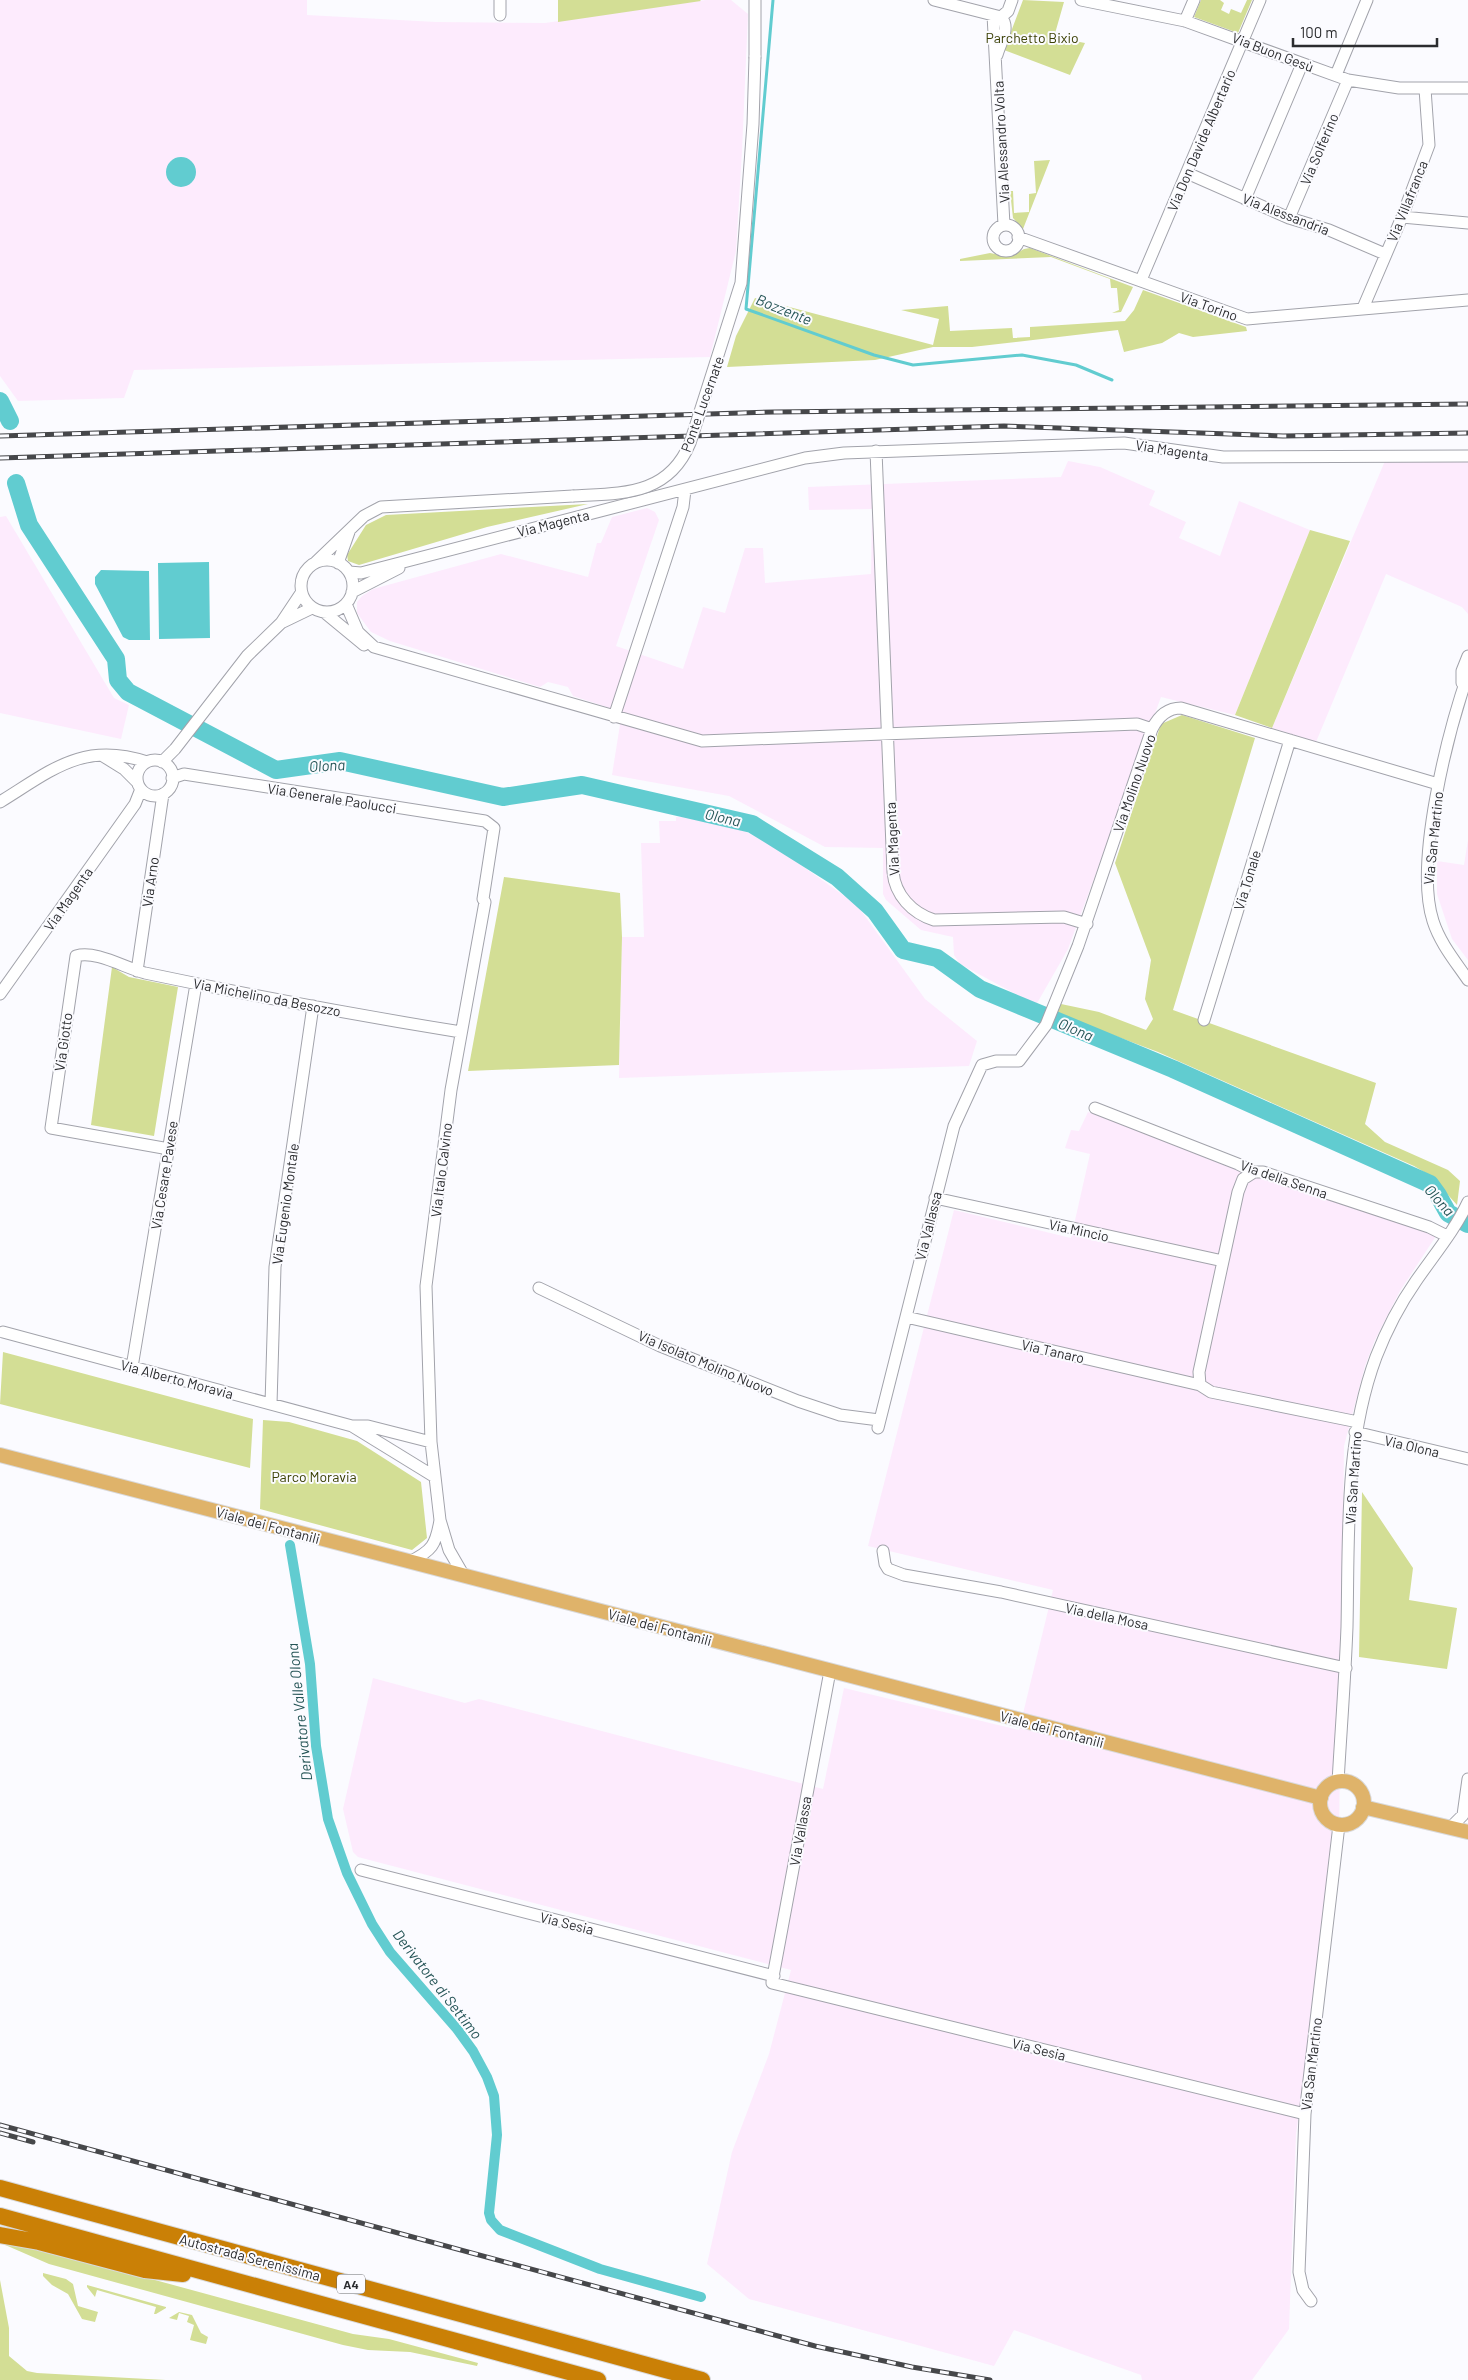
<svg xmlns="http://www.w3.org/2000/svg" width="1468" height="2380" viewBox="0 0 1468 2380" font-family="Barlow,sans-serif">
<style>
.industrial{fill:#fdebfd}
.green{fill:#d3de95}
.water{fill:#61ccd0}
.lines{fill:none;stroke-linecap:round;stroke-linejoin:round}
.stream{stroke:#61ccd0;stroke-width:3}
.canal{stroke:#61ccd0;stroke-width:10}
.river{stroke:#61ccd0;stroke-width:18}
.minor-casing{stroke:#a2a3ab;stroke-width:13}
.major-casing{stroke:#d9d9da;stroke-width:16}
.highway-casing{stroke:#d9d9da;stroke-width:18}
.minor{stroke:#fff;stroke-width:11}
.major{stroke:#dfb36a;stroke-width:14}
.highway{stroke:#ca8006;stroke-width:16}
.rail-casing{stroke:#46474a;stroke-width:5}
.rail{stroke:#fbfbff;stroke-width:3;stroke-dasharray:9;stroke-linecap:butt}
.minor-bridge-casing{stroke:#a2a3ab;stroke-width:13;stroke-linecap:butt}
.minor-bridge{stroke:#fff;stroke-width:11}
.labels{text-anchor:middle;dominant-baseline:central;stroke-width:4;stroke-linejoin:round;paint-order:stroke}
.shield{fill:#fbfbff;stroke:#696a6d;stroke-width:1}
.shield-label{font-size:12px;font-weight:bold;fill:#2b2c2f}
.park-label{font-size:14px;fill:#3b4004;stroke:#fbfbff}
.street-label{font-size:14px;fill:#2b2c2f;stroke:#fbfbff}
.water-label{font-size:15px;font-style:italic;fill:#265557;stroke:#fbfbff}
</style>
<rect width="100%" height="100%" fill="#fbfbff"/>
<path class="industrial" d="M0,0H307V15L436,22L545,23L706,0H731L748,14L742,151L736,251L710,357L134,370L124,398L18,401L0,376Z
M1468,460V614L1462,607L1386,574L1316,742L1272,728L1385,461Z
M1068,461L1100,467L1155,491L1149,505L1186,522L1179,538L1220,556L1239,501L1310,530L1235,715L1161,697L1068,949L1036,1005L960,964L954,955L953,937L921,930L886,900L883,894V848L825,847L729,796L612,775L622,712L573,696L568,687L548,682L540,687L390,641L371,632L357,613V602L362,596L373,589L501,554L588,577L597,543H601L612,517L647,508L655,512L659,520L616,646L683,669L703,607L725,613L745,548H763L765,583L871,574L872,509L809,510L808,487L1061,477Z
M6,516L114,698L129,705L121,739L0,713V517Z
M676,817H691L744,831L773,845L857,905L925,999L977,1041L969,1066L619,1078L622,937H644L641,843H660L659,821H676Z
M1468,840V960L1452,939L1437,894V861L1464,865Z
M1088,1112L1261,1176L1436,1236L1400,1291L1375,1340L1365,1366L1344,1446L1339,1836L1296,2134L1289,2329L1252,2380H1142L1141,2375L1014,2330L994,2366L749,2299L707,2264L732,2152L769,2054L791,1970L358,1857L353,1852L343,1809L373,1678L465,1703L479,1699L823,1789L844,1688L1019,1730L1053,1590L868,1546L954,1210L1071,1238L1090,1154L1065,1148L1071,1130L1079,1131Z"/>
<path class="green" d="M558,0H700L701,1L558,22Z
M1023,0L1064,2L1054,37L1085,43L1070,75L1004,50Z
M1201,0H1220L1224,3L1221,10L1229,14L1231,9L1241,13L1247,0H1252L1238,33L1194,17Z
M1050,160L1023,229L1013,218L1010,191H1013L1014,213L1029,212V194L1036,193L1034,161Z
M1030,248L1133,287L1121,312L1112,313L1119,310L1117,288H1111L1110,279L1051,257L960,261V259L990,253L1010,257L1024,249Z
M1143,290L1246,327L1247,331L1193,337L1179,333L1162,343L1124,352L1118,330L972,347H933L875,360L727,367L736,336L755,298L933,345L939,319L901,310L948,306L950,331L1012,328L1013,338L1030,337V327L1125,321L1134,310Z
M588,504L487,527L359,565L348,561L347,555L366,525L386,515Z
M1310,530L1350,541L1272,728L1235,715Z
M1182,715L1255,738L1173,1010L1376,1083L1365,1124L1385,1142L1448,1170L1460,1181L1457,1205L1431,1176L1414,1166L1158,1052L1057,1014L1061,1004L1099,1012L1146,1030L1153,1019L1145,999L1151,960L1115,863L1161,724Z
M504,877L620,893L622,937L619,1065L468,1071Z
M112,967L129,977L178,987L154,1136L91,1125Z
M3,1352L253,1419L250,1468L0,1404Z
M263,1420L289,1422L357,1441L421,1482L427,1538L412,1550L260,1509Z
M1362,1492L1413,1568L1409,1600L1457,1608L1447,1669L1359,1657Z
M5,2242L45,2250L353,2334L389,2339L478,2363L477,2366L410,2352L368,2350L343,2345L49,2264L3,2244Z
M43,2273L66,2279L73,2284L78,2306L98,2312L95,2322L82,2319L68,2294L52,2285L43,2276Z
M0,2280L9,2328V2356L27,2371L37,2373L166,2380H0Z
M87,2285L166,2307V2308L156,2314H154L156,2307L97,2290L95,2297L87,2287Z
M179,2312L192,2315L201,2333L208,2337L206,2344L190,2340L194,2325L187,2322L189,2316L179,2313L177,2320L169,2318Z"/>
<path class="water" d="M166 172a15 15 0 1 1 30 0a15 15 0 1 1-30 0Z
M209,562L210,638L159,639L158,563Z
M101,570L149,571L150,640H129L123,637L95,584V577Z"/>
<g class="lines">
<path class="stream" d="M773,0L746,309L874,355L913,365L1022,355L1076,365L1112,380"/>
<path class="canal" d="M290,1545L310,1664L316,1746L328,1819L347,1873L372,1924L390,1952L457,2029L473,2051L487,2077L494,2096L497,2135L489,2213L491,2220L500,2230L600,2269L701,2297"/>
<path class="river" d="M0,401L10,421
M16,483L29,525L116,659L118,680L128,692L276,770L340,761L503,797L582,785L752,824L837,877L875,911L903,950L937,958L980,989L1173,1069L1430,1184L1438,1195L1448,1213L1468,1224"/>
<g class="minor-casing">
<path id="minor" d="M500,0V15
M755,0V57
M934,0L1001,17
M1081,0L1185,21L1348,80L1399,88H1468
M993,15L1004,225
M1001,17L1008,11L1012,0
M1185,21L1194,0
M997,55C1000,43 1011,28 1001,17
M1336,75L1367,0
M1187,173L1289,218L1329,230L1385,254
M1245,199L1302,64
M1402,217L1468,223
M1289,218L1348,80
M993 238a13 13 0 1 1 26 0a13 13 0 1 1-26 0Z
M1018,237L1247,319L1468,300
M1141,280L1260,0
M1363,308L1402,217L1429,145L1425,89
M876,451L893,872C895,895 912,913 934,920L1064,917L1087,924
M301 586a26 26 0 1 1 52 0a26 26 0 1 1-52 0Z
M316,562L364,516L381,507L573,496
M338,563L349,532
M349,572L361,573L805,458L844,453L1124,443L1223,457L1468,456
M352,592L399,568
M346,604L358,632L374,647L702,741L1137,724L1152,729
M324,612L364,645
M283,622L312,608
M1468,674C1448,732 1414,863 1433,921C1440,943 1455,961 1468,980
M1462,683V671L1468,656
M614,717L683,507L685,490
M103,756L124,769L137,782
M137 778a18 18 0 1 1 36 0a18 18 0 1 1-36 0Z
M162,762L175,749L247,656L281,623L301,593
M172,778L184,774L485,821L494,828L483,899L485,902L451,1090L426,1286L431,1442L440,1520
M0,802C52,770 83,741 147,762
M137,971L163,794
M0,994L135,804L141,789
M1204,1020L1290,740
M1095,1108L1238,1164L1254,1172H1263L1429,1227L1447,1236
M169,1149L51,1128L76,956C96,950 125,968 145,973C249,995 355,1015 461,1032
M1254,1172L1243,1179L1238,1192L1199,1372L1200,1385L1211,1392L1358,1422
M935,1198L1223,1261
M539,1288L660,1346L798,1401L840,1415L879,1420
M906,1317L1200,1385
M3,1332L352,1426H368L431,1442
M132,1367L196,984
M271,1404L275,1267L313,1006
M352,1426L435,1477
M878,1428L954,1126L982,1065L996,1061H1019L1046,1025L1078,946L1152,729C1158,717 1167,708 1181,708L1438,784
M1355,1432L1468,1459
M883,1551L885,1564L888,1569L904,1575L1001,1592L1346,1668
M409,1562C432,1551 436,1545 440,1520L449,1550L464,1576
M1338,1782C1341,1730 1345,1679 1347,1627C1349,1536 1344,1443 1376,1357C1386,1331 1400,1304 1416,1281C1434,1255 1455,1230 1468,1202
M1450,1828L1463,1815L1468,1779
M361,1870L774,1976
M772,1982L830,1671
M772,1983L1305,2114
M1311,2301L1303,2290L1299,2272L1305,2114L1339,1825"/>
</g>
<g class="major-casing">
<path id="major" d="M0,1455L1321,1798
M1320 1803a22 22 0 1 1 44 0a22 22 0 1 1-44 0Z
M1363,1807L1468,1832"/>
</g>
<g class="highway-casing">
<path id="highway" d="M0,2188L702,2380
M0,2216L598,2380
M0,2235L39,2242L145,2270L183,2274"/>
</g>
<use href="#minor" class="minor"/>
<use href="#major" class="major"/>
<use href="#highway" class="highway"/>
<g class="rail-casing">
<path id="rail" d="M0,436L774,412L1468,404
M0,458L1004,426L1283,436L1468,433
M0,2125L815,2346L912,2367L990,2380
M0,2133L33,2142"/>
</g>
<use href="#rail" class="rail"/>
<g class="minor-bridge-casing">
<path id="minor-bridge" d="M573,496C622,493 668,496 690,443L741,283L753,124L755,57"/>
</g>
<use href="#minor-bridge" class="minor-bridge"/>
</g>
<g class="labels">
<rect class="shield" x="337" y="2274.5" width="28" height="19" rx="4"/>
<g class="shield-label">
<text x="351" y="2284">A4</text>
</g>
<g class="park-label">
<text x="1032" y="37">Parchetto Bixio</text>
<text x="314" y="1476">Parco Moravia</text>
</g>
<g class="street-label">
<text transform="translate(1273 52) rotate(21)">Via Buon Gesù</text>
<text transform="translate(1201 140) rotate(-67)">Via Don Davide Albertario</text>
<text transform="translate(1001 142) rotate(-93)">Via Alessandro Volta</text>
<text transform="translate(1319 149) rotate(-67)">Via Solferino</text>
<text transform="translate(1407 201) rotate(-68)">Via Villafranca</text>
<text transform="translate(1286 214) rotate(21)">Via Alessandria</text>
<text transform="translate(1209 306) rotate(20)">Via Torino</text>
<text transform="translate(702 404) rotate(-70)">Ponte Lucernate</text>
<text transform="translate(1172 450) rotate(9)">Via Magenta</text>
<text transform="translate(553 523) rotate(-14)">Via Magenta</text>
<text transform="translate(1134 783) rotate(-71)">Via Molino Nuovo</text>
<text transform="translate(332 798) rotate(9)">Via Generale Paolucci</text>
<text transform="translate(1433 838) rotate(-84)">Via San Martino</text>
<text transform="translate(892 839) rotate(-93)">Via Magenta</text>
<text transform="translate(1247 880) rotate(-73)">Via Tonale</text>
<text transform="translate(150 882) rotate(-82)">Via Arno</text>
<text transform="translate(68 899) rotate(-55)">Via Magenta</text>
<text transform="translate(267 997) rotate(11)">Via Michelino da Besozzo</text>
<text transform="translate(63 1042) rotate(-82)">Via Giotto</text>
<text transform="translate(441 1170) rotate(-83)">Via Italo Calvino</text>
<text transform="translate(164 1175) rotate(-81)">Via Cesare Pavese</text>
<text transform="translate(1284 1179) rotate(19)">Via della Senna</text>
<text transform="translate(285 1204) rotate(-82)">Via Eugenio Montale</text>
<text transform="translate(928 1226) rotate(-76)">Via Vallassa</text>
<text transform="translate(1079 1230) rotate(12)">Via Mincio</text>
<text transform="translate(1053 1351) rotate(13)">Via Tanaro</text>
<text transform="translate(706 1363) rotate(23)">Via Isolato Molino Nuovo</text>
<text transform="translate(177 1379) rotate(15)">Via Alberto Moravia</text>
<text transform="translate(1412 1446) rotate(13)">Via Olona</text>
<text transform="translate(1353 1478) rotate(-86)">Via San Martino</text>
<text transform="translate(268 1525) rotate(15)">Viale dei Fontanili</text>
<text transform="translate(1107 1616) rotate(12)">Via della Mosa</text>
<text transform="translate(660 1627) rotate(15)">Viale dei Fontanili</text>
<text transform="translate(1052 1729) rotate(15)">Viale dei Fontanili</text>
<text transform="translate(800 1831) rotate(-80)">Via Vallassa</text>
<text transform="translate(567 1923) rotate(14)">Via Sesia</text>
<text transform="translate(1039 2049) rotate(14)">Via Sesia</text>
<text transform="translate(1311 2064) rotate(-83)">Via San Martino</text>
<text transform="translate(250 2257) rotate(15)">Autostrada Serenissima</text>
</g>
<g class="water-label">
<text transform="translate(784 309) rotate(22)">Bozzente</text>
<text transform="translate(327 765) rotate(-3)">Olona</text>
<text transform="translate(723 817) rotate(13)">Olona</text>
<text transform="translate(1076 1029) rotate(23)">Olona</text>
<text transform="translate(1440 1200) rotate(48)">Olona</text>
<text transform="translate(299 1712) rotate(-96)">Derivatore Valle Olona</text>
<text transform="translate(438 1984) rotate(52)">Derivatore di Settimo</text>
</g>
</g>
<path d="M1293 38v8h144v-8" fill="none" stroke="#2b2c2f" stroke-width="2.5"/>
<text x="1300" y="38" font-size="15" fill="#2b2c2f" stroke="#fbfbff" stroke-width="4" paint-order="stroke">100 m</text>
</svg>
